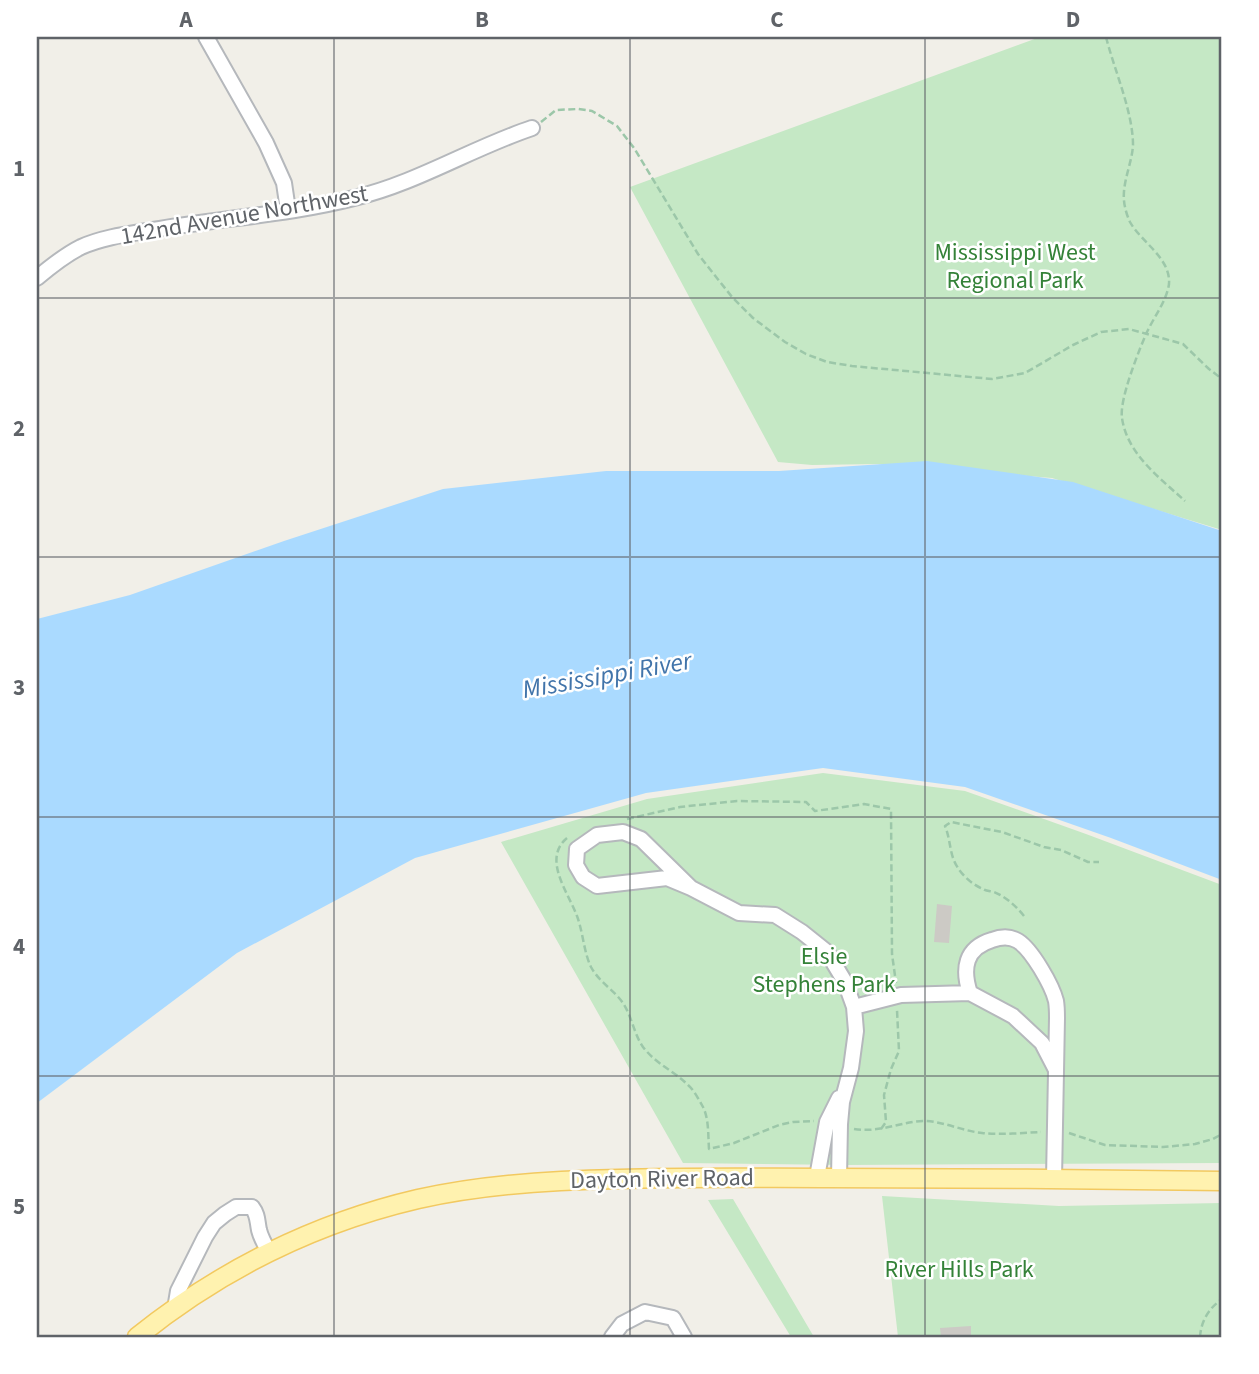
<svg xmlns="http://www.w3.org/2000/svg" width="1259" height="1374" viewBox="0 0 1259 1374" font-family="'Source Sans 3',sans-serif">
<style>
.green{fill:#c5e8c5}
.water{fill:#aadaff}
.building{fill:#cccac5}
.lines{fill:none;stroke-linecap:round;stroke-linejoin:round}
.minor-casing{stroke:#b5b8bc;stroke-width:18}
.major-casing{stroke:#f2c960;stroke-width:21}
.path{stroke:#9cc7a9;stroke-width:2.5;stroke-dasharray:7 3.5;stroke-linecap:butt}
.minor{stroke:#fff;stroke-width:14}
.major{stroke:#fff2af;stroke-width:18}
.grid{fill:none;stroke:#5f6368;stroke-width:2;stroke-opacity:0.55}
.labels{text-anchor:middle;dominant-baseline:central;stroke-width:5;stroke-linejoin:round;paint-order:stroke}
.street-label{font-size:24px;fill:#5f6368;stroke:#fff}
.park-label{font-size:24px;fill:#348238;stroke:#fff}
.water-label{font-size:26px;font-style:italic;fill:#4174aa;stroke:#fff}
.neatline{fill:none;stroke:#5f6368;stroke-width:2.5}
.grid-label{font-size:23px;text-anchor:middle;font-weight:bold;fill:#5f6368}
</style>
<rect width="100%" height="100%" fill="#f1efe8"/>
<path class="green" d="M1040,37H1222V530L1052,478L878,464L812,465L778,462L630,187Z
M823,773L965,791L1086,834L1222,885V1163L846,1165L683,1163L501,842L647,799Z
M882,1196L1059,1206L1222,1203V1337H898Z
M733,1199L814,1337H791L708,1200Z"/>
<path class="water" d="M927,461L1073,482L1222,531V880L1111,838L965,787L823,768L646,793L415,858L237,953L37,1103V619L130,595L284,541L443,489L606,471H779Z"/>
<path class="building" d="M937,904L952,906L949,943L934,942Z
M971,1326V1337H941L940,1328Z"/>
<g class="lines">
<g class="minor-casing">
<path id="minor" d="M206,37L266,143L284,183L288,210
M37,278C50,267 65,255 81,247C103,237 129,234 153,230C220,218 288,215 354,198C417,183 472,148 532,128
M691,888L667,878L597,886L583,877L576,865L577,849L597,835L623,832L641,839L691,888L739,913L775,915L802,932L827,952L845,982L854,1007
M817,1177L827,1122L839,1098
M839,1178L840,1124L842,1102L851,1068L856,1031L854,1007L901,995L970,993
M1054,1179L1057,1018C1057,1013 1057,1007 1056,1001C1052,985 1032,950 1018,941C1010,936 1000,937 992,940C965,948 962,969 970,993L1013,1016L1042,1043L1056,1070
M175,1309L178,1291L205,1237L214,1223L225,1214L236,1207H252C258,1215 257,1220 259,1230C261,1238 265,1245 269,1252
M612,1337L622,1324L645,1312L673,1318L684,1337"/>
</g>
<g class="major-casing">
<path id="major" d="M137,1337C219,1271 315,1223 418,1199C484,1184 552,1180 619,1179C689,1177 758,1178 828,1178C959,1178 1091,1179 1222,1181"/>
</g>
<path class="path" d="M1106,37C1114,69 1133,112 1133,145C1132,165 1120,186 1125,207C1126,212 1128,218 1130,222C1141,242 1171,258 1169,284C1167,300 1154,317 1147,332C1139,350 1119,400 1122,418C1127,454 1160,478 1185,501
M541,122L556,110L578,109L592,111L617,126L634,148L698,254L732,297L753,318L785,342L806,354L827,362L852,366L992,379L1025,373L1073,345L1101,332L1129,329L1183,344L1209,369L1222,379
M627,819L680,807L737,801L806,802L815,811L864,804L891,809L892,954L896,983
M567,838C542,859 568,892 577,916C583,932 584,953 591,967C599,982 614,990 623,1003C632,1017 634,1034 643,1047C657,1065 673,1070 688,1085C694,1090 699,1100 703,1107C709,1119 708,1135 709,1149L734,1143L779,1125L793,1122L814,1121
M1024,916C1016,906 1006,897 994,892C990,891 986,891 983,889C973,885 963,876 958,868C949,855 951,840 945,826L951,822L1002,832L1044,847L1061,850L1088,862H1099
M854,1129C880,1133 899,1122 923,1121C943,1121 962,1131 982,1133C1001,1135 1022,1133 1041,1132
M881,1129L886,1122L884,1095L891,1069L899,1051L897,1010
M1069,1133L1105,1145L1163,1147L1195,1144L1213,1139L1222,1134
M1200,1337C1201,1321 1209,1308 1222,1299"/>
<use href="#minor" class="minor"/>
<use href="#major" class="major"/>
</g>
<path class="grid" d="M334,37V1337M630,37V1337M925,37V1337M37,298H1222M37,557H1222M37,817H1222M37,1076H1222"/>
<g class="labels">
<g class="street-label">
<text transform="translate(244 215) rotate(-10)">142nd Avenue Northwest</text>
<text transform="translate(662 1179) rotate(-1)">Dayton River Road</text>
</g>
<g class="park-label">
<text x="1015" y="252">Mississippi West<tspan x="1015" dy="28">Regional Park</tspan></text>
<text x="824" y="956">Elsie<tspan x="824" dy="28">Stephens Park</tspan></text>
<text x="959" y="1269">River Hills Park</text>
</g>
<g class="water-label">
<text transform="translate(607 675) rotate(-10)">Mississippi River</text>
</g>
</g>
<rect width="1259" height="1374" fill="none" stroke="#ffffff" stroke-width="77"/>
<rect x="38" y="38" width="1182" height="1298" class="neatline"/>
<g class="grid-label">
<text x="186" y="27">A</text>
<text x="482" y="27">B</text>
<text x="777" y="27">C</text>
<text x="1073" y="27">D</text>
<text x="19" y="176">1</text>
<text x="19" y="436">2</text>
<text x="19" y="695">3</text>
<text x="19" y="954">4</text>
<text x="19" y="1214">5</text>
</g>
</svg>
